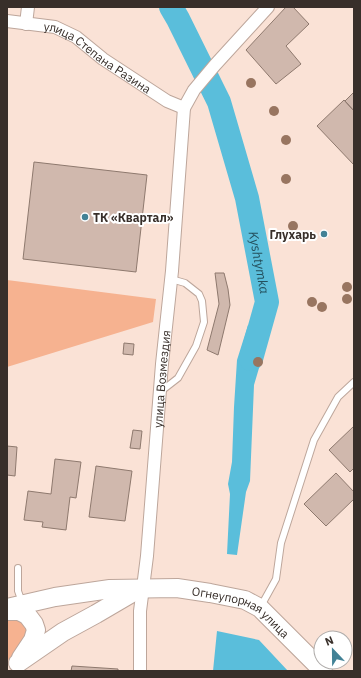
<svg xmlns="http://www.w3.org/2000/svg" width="361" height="678" viewBox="0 0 361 678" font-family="'IBM Plex Sans',sans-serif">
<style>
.green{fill:#f6b290}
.water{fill:#5abedb}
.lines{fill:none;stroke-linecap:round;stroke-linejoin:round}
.river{stroke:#5abedb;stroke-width:24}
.building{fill:#d0b8ad;stroke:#8e796e}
.lane-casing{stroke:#bda69b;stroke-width:8}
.street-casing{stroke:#bda69b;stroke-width:14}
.secondary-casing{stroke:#bda69b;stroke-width:20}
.lane{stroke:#fff;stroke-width:6}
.street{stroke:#fff;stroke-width:12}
.secondary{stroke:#fff;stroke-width:18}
.tree{fill:#987560}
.poi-dot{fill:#428296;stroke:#fff;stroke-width:1.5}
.labels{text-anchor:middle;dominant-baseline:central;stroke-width:4;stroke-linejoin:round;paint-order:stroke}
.street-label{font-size:12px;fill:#382f2a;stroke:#fff}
.poi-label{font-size:12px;font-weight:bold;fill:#382f2a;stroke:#fff;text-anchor:start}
.water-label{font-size:13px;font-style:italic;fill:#24505d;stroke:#fff}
</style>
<rect width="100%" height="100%" fill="#fae2d6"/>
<path class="green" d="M7,280L156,299L153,322L7,367Z
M11,613L29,628L25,645L7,661V614Z"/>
<path class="water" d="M248,325L268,329L267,341L254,385L250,481L246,492L237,555L227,554L230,494L228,484L232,462L234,407L237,360Z
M217,631L259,640L288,671H213Z"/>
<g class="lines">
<path class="river" id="s1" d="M171,7L178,19L219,102L247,198L267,302L251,359"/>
</g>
<path class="building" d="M286,7H293L309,24L286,46L301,64L276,84L246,50Z
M354,92V111L345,101Z
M344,100L354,111V165L317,126Z
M34,162L147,175L136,272L23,259Z
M215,273H224L228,289L230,305L218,355L207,350L219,304Z
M124,343L134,344L133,355L123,354Z
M354,426V468L350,472L329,450Z
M133,430L142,431L140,449L130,448Z
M7,446L17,447L15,476L7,475Z
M55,459L81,462L76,498L70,497L66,530L42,527L43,522L24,520L28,491L51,494Z
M96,466L132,471L125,521L89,517Z
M336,473L354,492V499L326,526L304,504Z
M72,666L118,669V671H71Z"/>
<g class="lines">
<g class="lane-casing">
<path id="lane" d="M160,392L178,378L196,346L204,322L202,301L199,294L185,283L171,279
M18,568V591L22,602
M261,606L276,579L281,543L314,440L338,397L354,382"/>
</g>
<g class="street-casing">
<g id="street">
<path id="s2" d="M7,21L55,27L76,37L103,59L167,101L184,108"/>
<path d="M26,24L28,7"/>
<path id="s3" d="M140,671V611L147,556L162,364L172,271L184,108L194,90L215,65L268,7"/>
</g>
</g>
<g class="secondary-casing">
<g id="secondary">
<path id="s4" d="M7,608L55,597L110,589L177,588L210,593L245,600L260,608L323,671"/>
<path d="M7,611H19L25,614L28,616L34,624L36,630L33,640L21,658"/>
<path d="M18,663L63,632L96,614L137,590"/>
</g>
</g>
<use href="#lane" class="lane"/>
<use href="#street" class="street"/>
<use href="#secondary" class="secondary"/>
</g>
<g class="tree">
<circle cx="251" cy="83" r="5"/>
<circle cx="274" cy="111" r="5"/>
<circle cx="286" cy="140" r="5"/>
<circle cx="286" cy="179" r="5"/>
<circle cx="293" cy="226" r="5"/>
<circle cx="347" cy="287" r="5"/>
<circle cx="347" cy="299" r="5"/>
<circle cx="312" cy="302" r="5"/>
<circle cx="322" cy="307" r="5"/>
<circle cx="258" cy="362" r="5"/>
</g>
<g class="poi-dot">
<circle cx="85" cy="217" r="4"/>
<circle cx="324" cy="234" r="4"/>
</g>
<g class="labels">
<g class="street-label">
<text stroke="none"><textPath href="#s2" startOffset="100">улица Степана Разина</textPath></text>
<text stroke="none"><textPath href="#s3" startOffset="293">улица Возмездия</textPath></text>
<text stroke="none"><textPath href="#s4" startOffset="242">Огнеупорная улица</textPath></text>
</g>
<g class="poi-label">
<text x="93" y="217">ТК «Квартал»</text>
<text x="316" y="234" text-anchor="end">Глухарь</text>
</g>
<g class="water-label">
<text stroke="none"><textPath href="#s1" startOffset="272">Kyshtymka</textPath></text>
</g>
</g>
<rect width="361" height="678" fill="none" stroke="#382f2a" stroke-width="16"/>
<g transform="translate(333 650) rotate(338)"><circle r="19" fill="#ffffff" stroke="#afacaa"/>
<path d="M0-3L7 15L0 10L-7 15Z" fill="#428296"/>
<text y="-6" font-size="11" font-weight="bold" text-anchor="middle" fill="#382f2a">N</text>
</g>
</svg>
